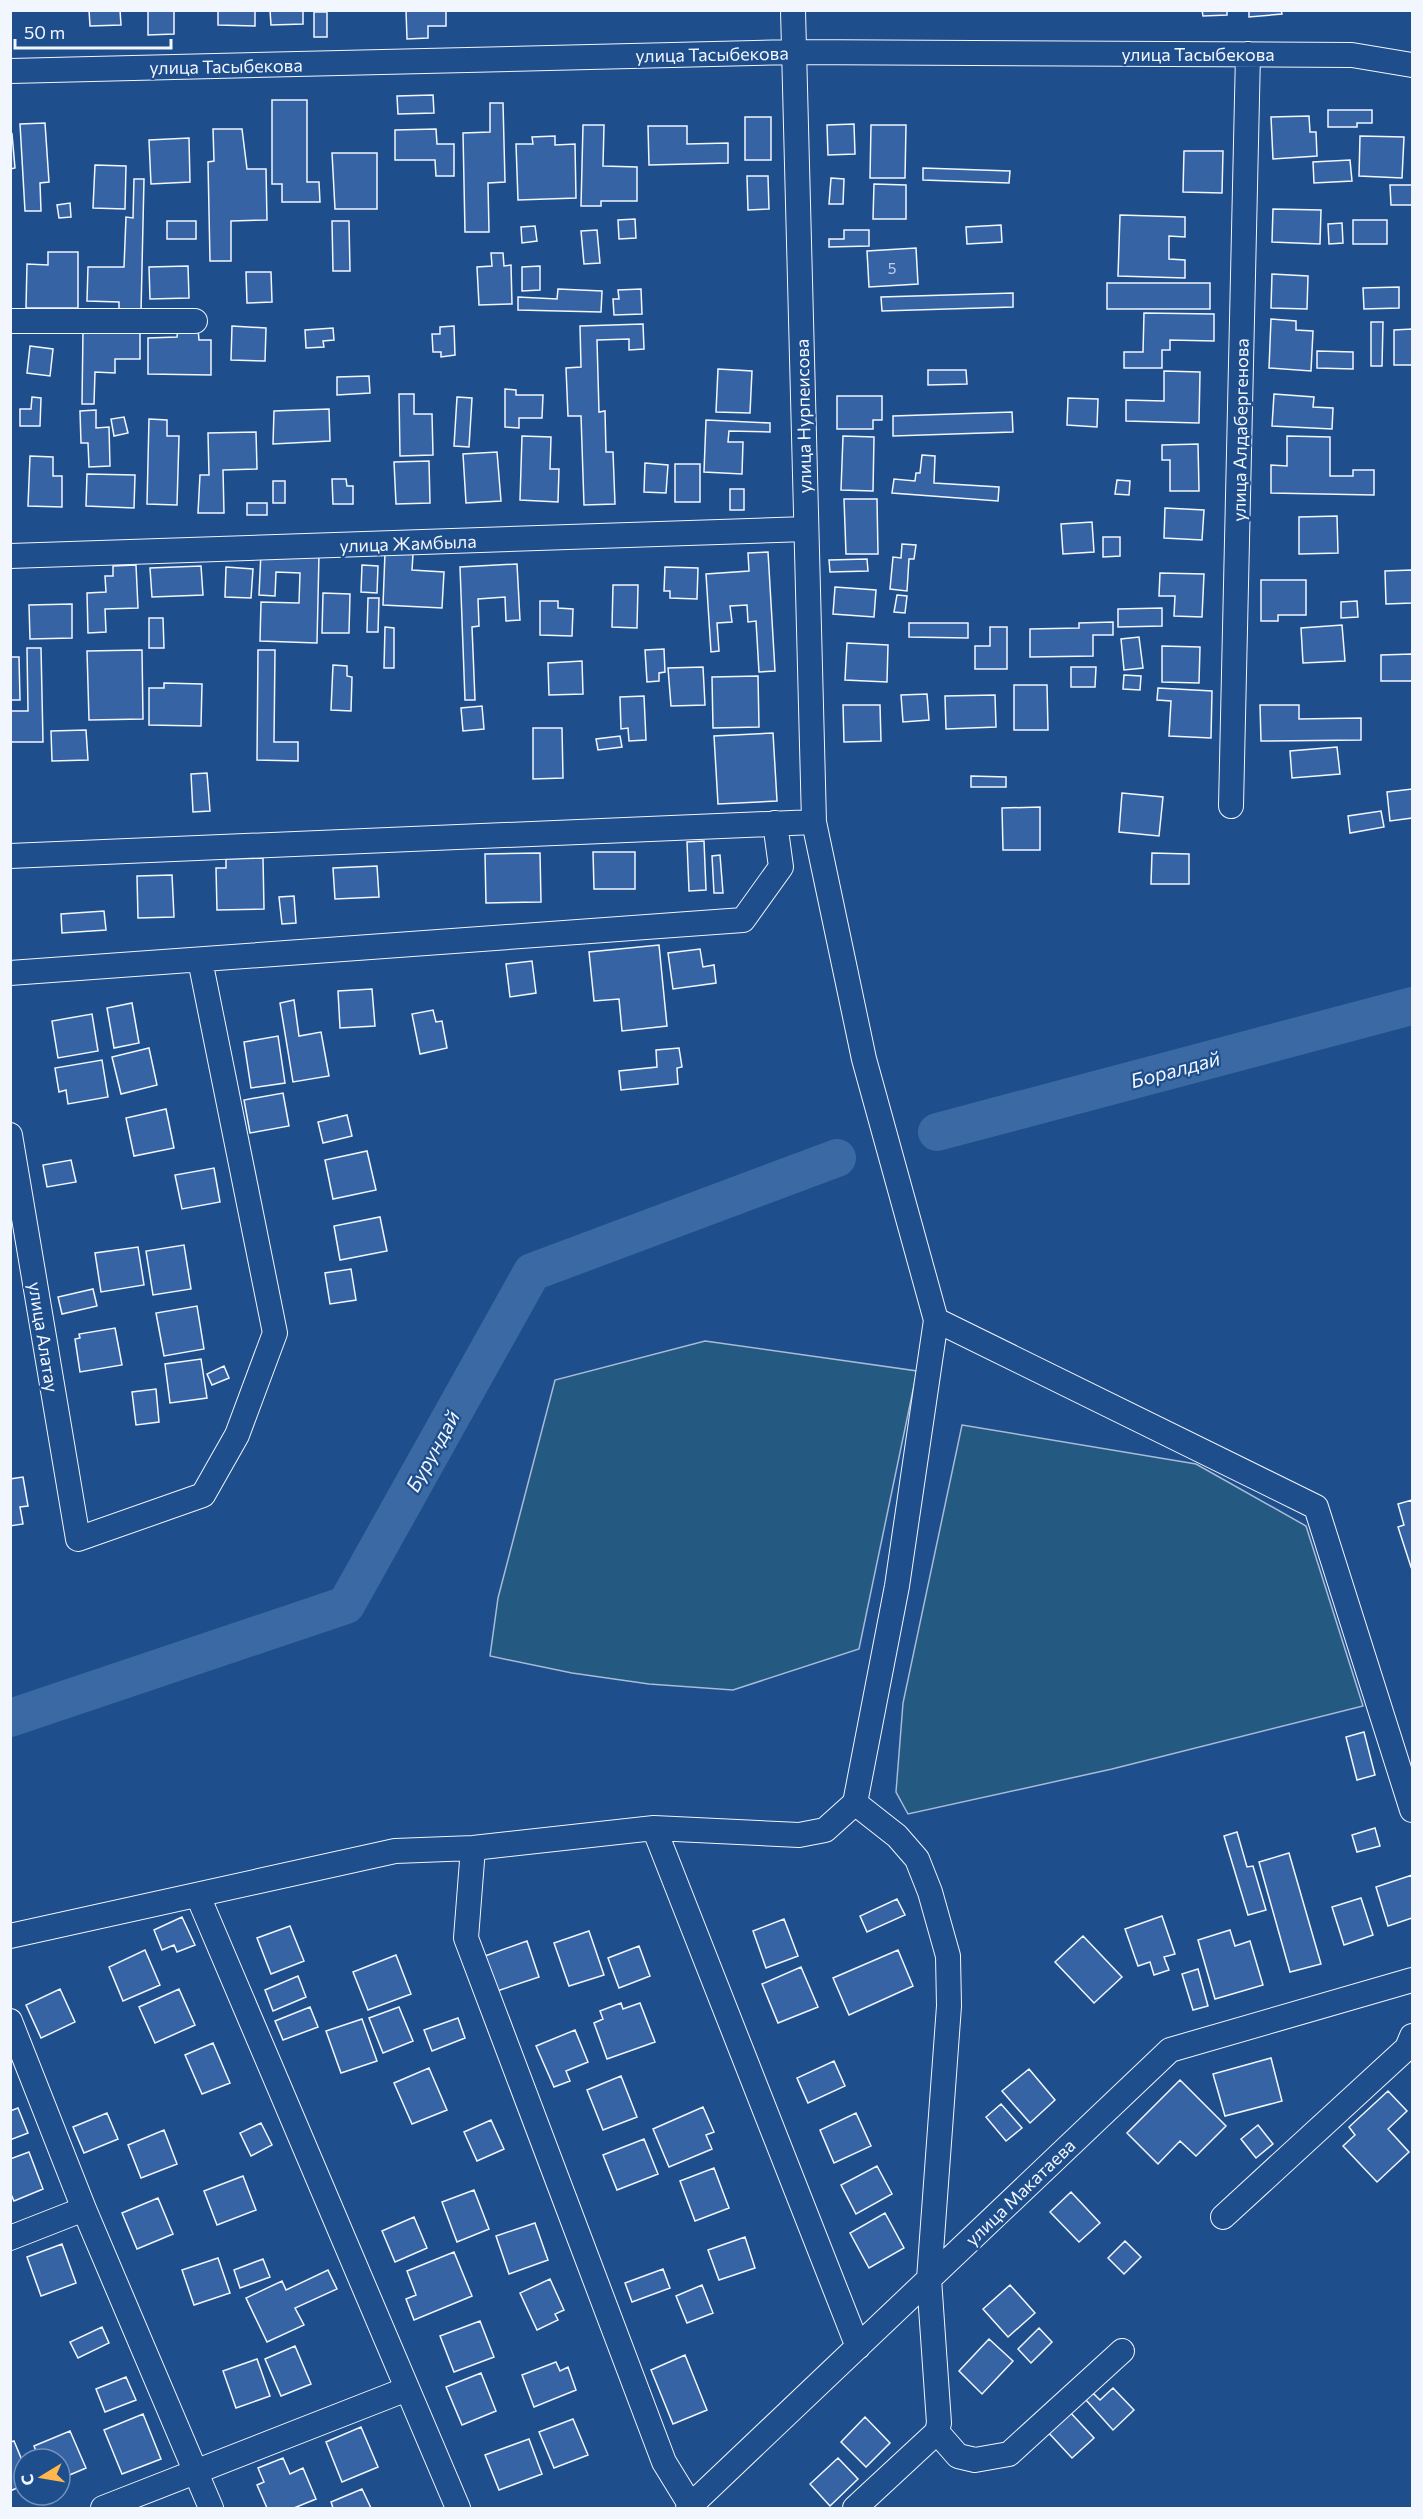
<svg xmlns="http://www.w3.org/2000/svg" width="1423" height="2519" viewBox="0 0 1423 2519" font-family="Commissioner,sans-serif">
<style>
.green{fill:#245a82;stroke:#a8bbd7;stroke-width:1.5}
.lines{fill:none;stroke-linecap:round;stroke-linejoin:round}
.river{stroke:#3b69a3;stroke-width:38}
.building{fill:#3563a3;stroke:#f2f6ff;stroke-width:1.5}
.minor-casing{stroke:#f2f6ff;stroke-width:26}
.minor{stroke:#1f4e8c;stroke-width:24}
.labels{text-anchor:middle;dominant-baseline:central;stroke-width:4.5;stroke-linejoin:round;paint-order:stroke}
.number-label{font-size:15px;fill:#c3d1e8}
.street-label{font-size:18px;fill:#f2f6ff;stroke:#1f4e8c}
.water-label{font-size:20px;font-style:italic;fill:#f2f6ff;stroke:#1f4e8c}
</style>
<rect width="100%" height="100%" fill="#1f4e8c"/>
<path class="green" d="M705,1341L917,1371L859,1649L733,1690L649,1684L572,1673L490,1656L498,1598L555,1380Z
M962,1425L1196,1464L1306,1526L1363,1706L1112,1769L908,1814L896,1792L903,1703Z"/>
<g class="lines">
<path class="river" d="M937,1132L1412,1006
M10,1718L346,1605L532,1272L837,1158"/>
</g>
<path class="building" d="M89,10H120L121,25L90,26Z
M148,10H174V34L148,35Z
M218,10H255V26L218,25Z
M270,10H303V24L271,25Z
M406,10H446V26H428V38L407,39Z
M1202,10H1227V15L1203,16Z
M1249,10H1281L1282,14L1249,17Z
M314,12H327V37H314Z
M433,95L434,113L398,114L397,96Z
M272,100H307V182H319L320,202H282V184H272Z
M490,103H503L505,182L488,183L489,232H465L463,133L490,132Z
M1328,110H1372V123H1357V127H1328Z
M1309,116L1310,132H1316L1317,156L1273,159L1271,117Z
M745,117H771V160H745Z
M45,123L49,182L40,183L41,211H25L20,124Z
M854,124L855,154L828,155L827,125Z
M583,125H604L603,166L637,167V201H601V206H581Z
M871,125H906L905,178H870Z
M648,126H687V144L728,143V163L649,165Z
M213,129H242L247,169H266L267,220L231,221V261H210L208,162L214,161Z
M436,129L437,144H454V176H436L435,160H395V130Z
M12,134L15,168L10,169V135Z
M555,136V145L575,144L576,198L518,200L516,144H533L532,137Z
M1360,136L1404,137L1402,178L1359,176Z
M189,138L190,182L151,184L149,140Z
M1184,151H1223L1222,193L1183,192Z
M332,153H377V209H335Z
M1350,160L1352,181L1314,183L1313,162Z
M95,165L126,166L125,209L93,208Z
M923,168L1010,171L1009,183L923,180Z
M747,176H768L769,209L748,210Z
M831,178L844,179L843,204H829Z
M134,179H144L141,312L119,311V302L87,301L88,267H124L126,217L133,218Z
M874,184L906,185V219H873Z
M1390,185H1412V205H1391Z
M70,203L71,217L59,218L57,205Z
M1273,209L1321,210L1320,244L1272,242Z
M1120,215L1185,217V237L1169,236V259L1185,260V278L1118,276Z
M635,219L636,238L619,239L618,220Z
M1353,220H1387V244H1353Z
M167,221H196V239H167Z
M332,221H349L350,271H333Z
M1342,223L1343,243L1329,244L1328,224Z
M1001,225L1002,242L967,244L966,227Z
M535,226L537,241L522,243L521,227Z
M597,230L600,263L584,264L581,231Z
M844,230H869V246L829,247V239H844Z
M916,248L918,284L869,287L867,251Z
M48,252H78V308H26L27,264L48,265Z
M491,253H503L504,266L511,265L512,304L479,305L477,267L492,266Z
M188,266L189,298L150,299L149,267Z
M540,266V290L522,291V267Z
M246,272H271L272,302L247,303Z
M1272,274L1308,276L1307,309L1271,308Z
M1107,283H1210V309H1107Z
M1399,287V308L1364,309L1363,288Z
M558,289L602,291L601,312L518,310V297L557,299Z
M641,289L642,314L614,315L613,299H619L618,290Z
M1013,293V307L882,311L881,297Z
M1144,313L1214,314V341L1170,340V350H1162V368H1124V352H1143Z
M1271,319L1296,321V330L1313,331L1311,371L1269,368Z
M1371,322H1383L1382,366H1371Z
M643,324L644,349L629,350V339L597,340L599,412L605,411L606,452H613L615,504L584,505L581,416H568L566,368L581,367L580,326Z
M232,326L266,328L265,361L231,360Z
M454,326L455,355L441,357V352H433L432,334H440V327Z
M178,328H198L199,340H211V375L148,374V338L177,337Z
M333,328L334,340L323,341L324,347L306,348L305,330Z
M1412,329V365H1394V330Z
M83,330L140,331V359H115V373L95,372L94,404H82Z
M30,346L53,349L50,376L27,373Z
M1317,351L1353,352V369L1317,368Z
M718,369L752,371L750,413L716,412Z
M928,370H966L967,384L928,385Z
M1164,371L1200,372L1199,423L1126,421V400L1164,401Z
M369,376L370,393L337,395V377Z
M505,389L516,390V395H543L542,418H519V428L505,427Z
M399,394H414V414H432L433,455L400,456Z
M1274,394L1314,397L1313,407L1333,408L1332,429L1272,426Z
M837,396H882V420H873V429H837Z
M32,397L41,398L40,426H20V409H31Z
M457,397L472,398L469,447L454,446Z
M1068,398L1098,399L1097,427L1067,425Z
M329,409L330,441L273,444L274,411Z
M96,410V428L109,427L110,466L89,467L88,443H81L80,411Z
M1012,412L1013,432L893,436V416Z
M124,417L128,433L114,436L111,419Z
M149,419L167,420V436H179L177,505L147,504Z
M706,420L770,423V432L729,431L728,442H743L742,474L704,472Z
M256,432L257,469L223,470L224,513H198L200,475H209L208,433Z
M522,436L551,437L550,469H559L558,502L520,500Z
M843,436L874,437L873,491L841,490Z
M1287,436L1330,437V476H1353V470H1374V495L1271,493V465L1287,466Z
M1198,444L1199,491H1170V460H1162V445Z
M497,452L501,501L466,503L463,454Z
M922,455L935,456L934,483L999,487L998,501L892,493L894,479L915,481L916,473H920Z
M30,456L53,457V476H62V507L28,506Z
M429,461L430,503L396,504L394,462Z
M645,463L668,465L666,493L644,492Z
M675,464H700V502H675Z
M87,474L135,475L134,508L86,506Z
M332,479H346L347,486H353V504H333Z
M1117,480L1130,481L1129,495L1115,494Z
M273,481H285V503H273Z
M730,489H744V510H730Z
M844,499H877L878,554H846Z
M247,503H267V515H247Z
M1165,508L1204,510L1202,540L1164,538Z
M1337,516L1338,553L1299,554V517Z
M1092,522L1094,552L1063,554L1061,524Z
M1103,537H1120V556L1103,557Z
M902,544L916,545L914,559H909L907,591L890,589L893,557L901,558Z
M261,552L319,554L317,643L260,641L261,602L299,603L300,573L276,572L275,596L259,595Z
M768,552L775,671L759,672L756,621L748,622L747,605L730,606L732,622L717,623L719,651L711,652L706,574L749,571L748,553Z
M385,553L413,554L412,570L444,572L442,608L383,605Z
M867,559L868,571L830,572L829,560Z
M517,564L520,620L506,621L505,597L478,599L479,626L472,627L475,700H465L460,567Z
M136,565L138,608L105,609L106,632L88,633L87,593L106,592L105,576H113V566Z
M362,565L378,566L377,593L361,592Z
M201,566L203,595L152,597L150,568Z
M226,567L253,569L251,598L225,597Z
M665,567L698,568L697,599L670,598V591H664Z
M1412,570V603L1386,604L1385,571Z
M1160,573L1204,574L1202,617L1174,616L1175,596H1159Z
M1261,580H1306V615H1278V621H1261Z
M613,585H638L637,628L612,627Z
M835,587L876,590L874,617L833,614Z
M323,593L350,594L349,633H322Z
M897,595L907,596L905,613L894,612Z
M368,598H379L378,632H367Z
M540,601H558V608L573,609L572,636L540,635Z
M1357,601L1358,617L1341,618V602Z
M72,604V638L30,639L29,605Z
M1162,608V626L1118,627V609Z
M149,618H163L164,648H149Z
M1113,622V635H1093V656L1030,657V629L1079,628V623Z
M909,623H968V638L909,637Z
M1342,625L1345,661L1303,663L1301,628Z
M385,627L394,628V668H384Z
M990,627H1007V669H975V646H990Z
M1139,637L1143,668L1124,670L1121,639Z
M847,643L888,645L887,682L845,680Z
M1162,646L1200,647L1199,683L1162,682Z
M27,648H41L43,742H10V711H28Z
M664,649L665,672L659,673V681L647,682L645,650Z
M142,650L143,719L89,720L87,651Z
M258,650H275L274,742H298V761L257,760Z
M1412,654V681H1381V655Z
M10,657H19L20,700H10Z
M582,661L583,694L549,695L548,663Z
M333,665L347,666V676L352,677L351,711L331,710Z
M703,667L705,705L671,706L668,668Z
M1071,667H1096L1095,687H1071Z
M1124,675L1141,676L1140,690L1123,689Z
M758,676L759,727L713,728L712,677Z
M164,683L202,684L201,726L149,725V688H164Z
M1014,685H1047L1048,730H1014Z
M1158,688L1212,691L1211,738L1169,736L1171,701L1157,700Z
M927,694L929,720L903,722L901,695Z
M995,695L996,727L946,729L945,696Z
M644,696L646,740L629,741L628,728L621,729L620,697Z
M843,705H880L881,741L844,742Z
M1260,705H1299V719L1361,718V740L1261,741Z
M482,706L484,729L463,731L461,708Z
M533,728H562L563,778L533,779Z
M86,730L88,760L52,761L51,731Z
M773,733L777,801L718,804L714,736Z
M620,736L622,747L598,750L596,739Z
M1337,747L1340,774L1292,778L1290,751Z
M207,773L210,811L193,812L191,774Z
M971,776L1006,777V787H971Z
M1412,789V818L1390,821L1387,792Z
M1122,793L1163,797L1159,836L1119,832Z
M1040,807V850H1003L1002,808Z
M1381,811L1384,827L1350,833L1348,816Z
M704,841L706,890L689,891L687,842Z
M593,852H635V889H594Z
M540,853L541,902L486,903L485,854Z
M1152,853L1189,854V884H1151Z
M720,855L723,893H714L712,856Z
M263,858L264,909L217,910L216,868H226V859Z
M377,866L379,897L335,899L333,868Z
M172,875L174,917L138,918L137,876Z
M294,896L296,923L282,924L279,897Z
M104,911L106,930L62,933L61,914Z
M659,945L667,1026L622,1031L619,999L594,1001L589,952Z
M700,949L703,967L714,965L716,983L673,989L668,953Z
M532,961L536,993L510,997L506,964Z
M372,989L375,1026L340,1028L338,991Z
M294,1000L299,1036L321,1032L329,1076L293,1082L280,1003Z
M132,1003L139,1043L114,1048L107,1008Z
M433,1010L436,1022L442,1021L447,1048L420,1054L412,1014Z
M92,1014L98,1051L58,1058L52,1021Z
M278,1036L285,1083L251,1088L244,1042Z
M149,1048L157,1085L121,1094L112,1057Z
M679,1048L682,1067L677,1068L678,1084L621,1090L619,1071L657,1067L656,1050Z
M102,1060L108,1097L68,1104L66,1090L59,1092L55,1068Z
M283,1093L289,1126L250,1133L244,1100Z
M166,1109L174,1148L134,1156L126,1118Z
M347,1115L352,1136L323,1143L318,1122Z
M367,1151L376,1190L333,1199L325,1160Z
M71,1160L76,1182L47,1187L43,1165Z
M214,1168L220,1202L182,1209L175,1175Z
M380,1217L387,1251L340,1260L334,1226Z
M184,1245L191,1289L153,1295L146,1251Z
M138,1247L144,1285L101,1292L95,1253Z
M351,1269L356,1300L330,1304L325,1273Z
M93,1289L97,1306L62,1314L58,1297Z
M197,1306L204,1349L164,1356L156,1313Z
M115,1328L122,1365L80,1372L75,1339L80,1338L79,1334Z
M201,1359L207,1398L170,1403L165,1364Z
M224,1366L229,1378L212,1385L207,1374Z
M156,1389L159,1422L136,1425L132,1392Z
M23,1477L28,1506L20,1507L23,1524L10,1526V1479Z
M1412,1500V1566L1411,1567L1398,1527L1404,1525L1398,1504Z
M1364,1732L1375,1775L1357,1780L1346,1737Z
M1375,1828L1380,1846L1357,1852L1352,1835Z
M1237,1832L1247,1867L1253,1866L1266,1910L1248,1915L1224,1836Z
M1289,1853L1321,1964L1290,1972L1259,1862Z
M1412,1875V1918L1388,1926L1376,1887Z
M1361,1898L1373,1935L1344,1945L1332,1907Z
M897,1899L905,1915L867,1932L860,1916Z
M1162,1916L1175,1954L1164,1957L1169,1970L1154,1975L1150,1962L1138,1966L1125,1929Z
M182,1917L195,1945L177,1952L174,1945L162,1950L154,1930Z
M784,1919L798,1956L766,1968L753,1931Z
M290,1926L304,1961L271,1974L257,1938Z
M1230,1930L1235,1946L1250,1941L1263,1985L1215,1999L1198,1940Z
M589,1931L604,1975L569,1986L554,1943Z
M1083,1936L1122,1977L1094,2003L1055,1962Z
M527,1941L539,1977L497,1991L485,1956Z
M639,1946L650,1976L619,1988L608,1958Z
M145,1950L160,1985L123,2001L109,1967Z
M898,1950L913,1986L849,2015L833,1978Z
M396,1955L411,1994L368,2010L353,1972Z
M801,1967L818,2007L778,2023L762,1984Z
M1198,1969L1208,2006L1193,2010L1182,1974Z
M298,1976L306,1997L273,2011L265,1990Z
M60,1989L75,2022L41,2038L26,2005Z
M179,1989L195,2025L155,2043L139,2007Z
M621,2003L623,2009L640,2003L655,2042L607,2059L594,2023L603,2019L600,2011Z
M310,2007L318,2027L283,2040L275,2021Z
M399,2007L413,2041L383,2053L369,2018Z
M458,2018L465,2038L432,2051L424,2030Z
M362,2019L377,2061L341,2073L326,2031Z
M575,2030L588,2062L566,2071L570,2081L554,2087L536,2046Z
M213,2043L230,2083L202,2094L185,2055Z
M1271,2058L1282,2101L1225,2116L1213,2074Z
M834,2061L845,2086L808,2103L797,2078Z
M429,2068L447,2110L412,2124L394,2083Z
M1029,2069L1055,2100L1030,2123L1002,2091Z
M621,2076L637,2117L603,2130L587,2090Z
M1180,2080L1226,2126L1196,2156L1180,2141L1158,2164L1127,2133Z
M1388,2091L1407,2111L1388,2129L1409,2152L1377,2182L1343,2146L1355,2135L1349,2127Z
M1001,2104L1022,2128L1006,2141L986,2117Z
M703,2107L714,2132L706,2135L712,2149L669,2167L653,2129Z
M18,2108L28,2133L10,2140V2111Z
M107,2113L118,2139L84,2153L73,2127Z
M856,2113L871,2146L834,2163L820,2130Z
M491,2120L504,2149L477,2161L464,2132Z
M261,2123L272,2145L251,2156L240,2133Z
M1258,2125L1273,2144L1256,2158L1241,2139Z
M164,2130L177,2164L141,2178L128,2145Z
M644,2139L658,2174L617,2190L603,2155Z
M29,2152L43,2189L14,2201L10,2192V2159Z
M877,2166L892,2194L856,2214L841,2185Z
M714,2168L729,2208L695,2221L680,2181Z
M243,2176L256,2210L217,2225L204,2191Z
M474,2190L489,2229L457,2242L442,2202Z
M1071,2192L1100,2223L1079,2242L1050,2212Z
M158,2198L173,2234L137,2249L122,2213Z
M885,2213L904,2248L869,2268L850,2233Z
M414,2217L427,2248L395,2262L382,2231Z
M535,2223L548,2260L509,2274L496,2236Z
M745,2237L755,2268L719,2280L708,2250Z
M1125,2241L1141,2257L1124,2274L1108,2258Z
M62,2244L76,2283L41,2296L27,2257Z
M454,2252L472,2296L414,2320L406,2299L416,2295L407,2271Z
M218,2258L230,2293L194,2305L182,2270Z
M263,2259L270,2277L240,2288L234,2270Z
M663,2269L670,2288L632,2302L625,2283Z
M328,2270L337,2289L295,2308L304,2325L267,2342L246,2298L282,2281L286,2290Z
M550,2279L564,2310L555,2314L558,2320L537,2330L520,2293Z
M702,2285L713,2313L687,2323L676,2296Z
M1010,2285L1035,2313L1008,2337L983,2309Z
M480,2321L494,2357L454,2372L440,2336Z
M102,2327L109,2343L78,2358L70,2342Z
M1039,2328L1052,2342L1031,2363L1018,2349Z
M989,2339L1013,2361L982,2394L959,2371Z
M295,2346L311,2384L281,2396L265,2359Z
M685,2355L707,2410L673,2424L651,2370Z
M257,2359L270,2396L236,2408L223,2371Z
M556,2362L560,2371L568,2367L576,2390L534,2407L522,2375Z
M481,2373L496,2411L462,2425L446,2387Z
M126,2377L136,2400L105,2412L96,2389Z
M1113,2388L1134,2410L1113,2430L1086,2400L1093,2393L1100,2400Z
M1068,2410L1094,2438L1072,2458L1046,2430Z
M143,2414L161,2459L122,2474L104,2430Z
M865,2417L890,2443L866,2467L841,2442Z
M573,2419L588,2455L554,2468L539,2432Z
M361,2427L378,2467L342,2482L326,2442Z
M70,2431L86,2468L60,2479V2459H39L34,2446Z
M529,2439L542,2474L499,2490L485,2455Z
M14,2441L24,2465V2485L10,2491V2442Z
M283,2458L290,2474L303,2468L316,2499L294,2508H267L257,2485L264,2482L258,2468Z
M838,2458L858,2479L830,2506L810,2484Z
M362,2489L371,2508H333L331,2502Z"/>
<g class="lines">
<g class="minor-casing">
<path id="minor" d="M10,71L794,52L1352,55L1412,65
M10,321H195
M10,556L806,529
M1231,806L1248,54
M10,856L814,822
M10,973L743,920L781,867L775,823
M10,1135L78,1539L203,1495L237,1435L275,1333L200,960
M936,1320L1316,1507L1412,1810
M654,1828L858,2347
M473,1848L466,1938L664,2462L691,2506
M198,1896L458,2508
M10,1936L395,1851L473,1848L654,1828L799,1835L825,1830L855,1803L897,1586L936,1320L864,1059L814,822L793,10
M10,2021L84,2209L211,2508
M1223,2217L1407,2048L1412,2036
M10,2238L84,2209
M937,2432L958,2456L975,2460L1009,2454L1122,2351
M103,2508L407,2389
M688,2508L1170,2050L1412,1980
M855,2508L937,2432L939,2423L929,2279L949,2006L948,1956L930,1892L917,1859L897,1836L855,1803"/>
</g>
<use href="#minor" class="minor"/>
</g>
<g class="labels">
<g class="number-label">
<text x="892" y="268">5</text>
</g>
<g class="street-label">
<text transform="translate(712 54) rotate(-1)">улица Тасыбекова</text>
<text x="1198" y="54">улица Тасыбекова</text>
<text transform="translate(226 66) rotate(-1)">улица Тасыбекова</text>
<text transform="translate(803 416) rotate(-91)">улица Нурпеисова</text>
<text transform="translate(1240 430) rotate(-89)">улица Алдабергенова</text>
<text transform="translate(408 543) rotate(-2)">улица Жамбыла</text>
<text transform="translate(44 1337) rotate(81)">улица Алатау</text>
<text transform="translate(1020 2192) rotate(-44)">улица Макатаева</text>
</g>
<g class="water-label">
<text transform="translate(1175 1069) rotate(-15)">Боралдай</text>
<text transform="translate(432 1451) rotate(-61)">Бурундай</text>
</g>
</g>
<rect width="1423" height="2519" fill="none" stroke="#f2f6ff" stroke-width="24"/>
<g transform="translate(42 2477) rotate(259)"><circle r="28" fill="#1f4e8c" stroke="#7391ba" stroke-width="1.5"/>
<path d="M0-4.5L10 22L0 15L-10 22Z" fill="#ffb74d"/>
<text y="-9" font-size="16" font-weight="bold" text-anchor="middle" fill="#f2f6ff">С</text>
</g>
<path d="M15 39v9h156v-9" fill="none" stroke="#f2f6ff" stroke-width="3"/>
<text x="24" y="39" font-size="18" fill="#f2f6ff" stroke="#1f4e8c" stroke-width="4.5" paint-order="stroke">50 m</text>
</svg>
